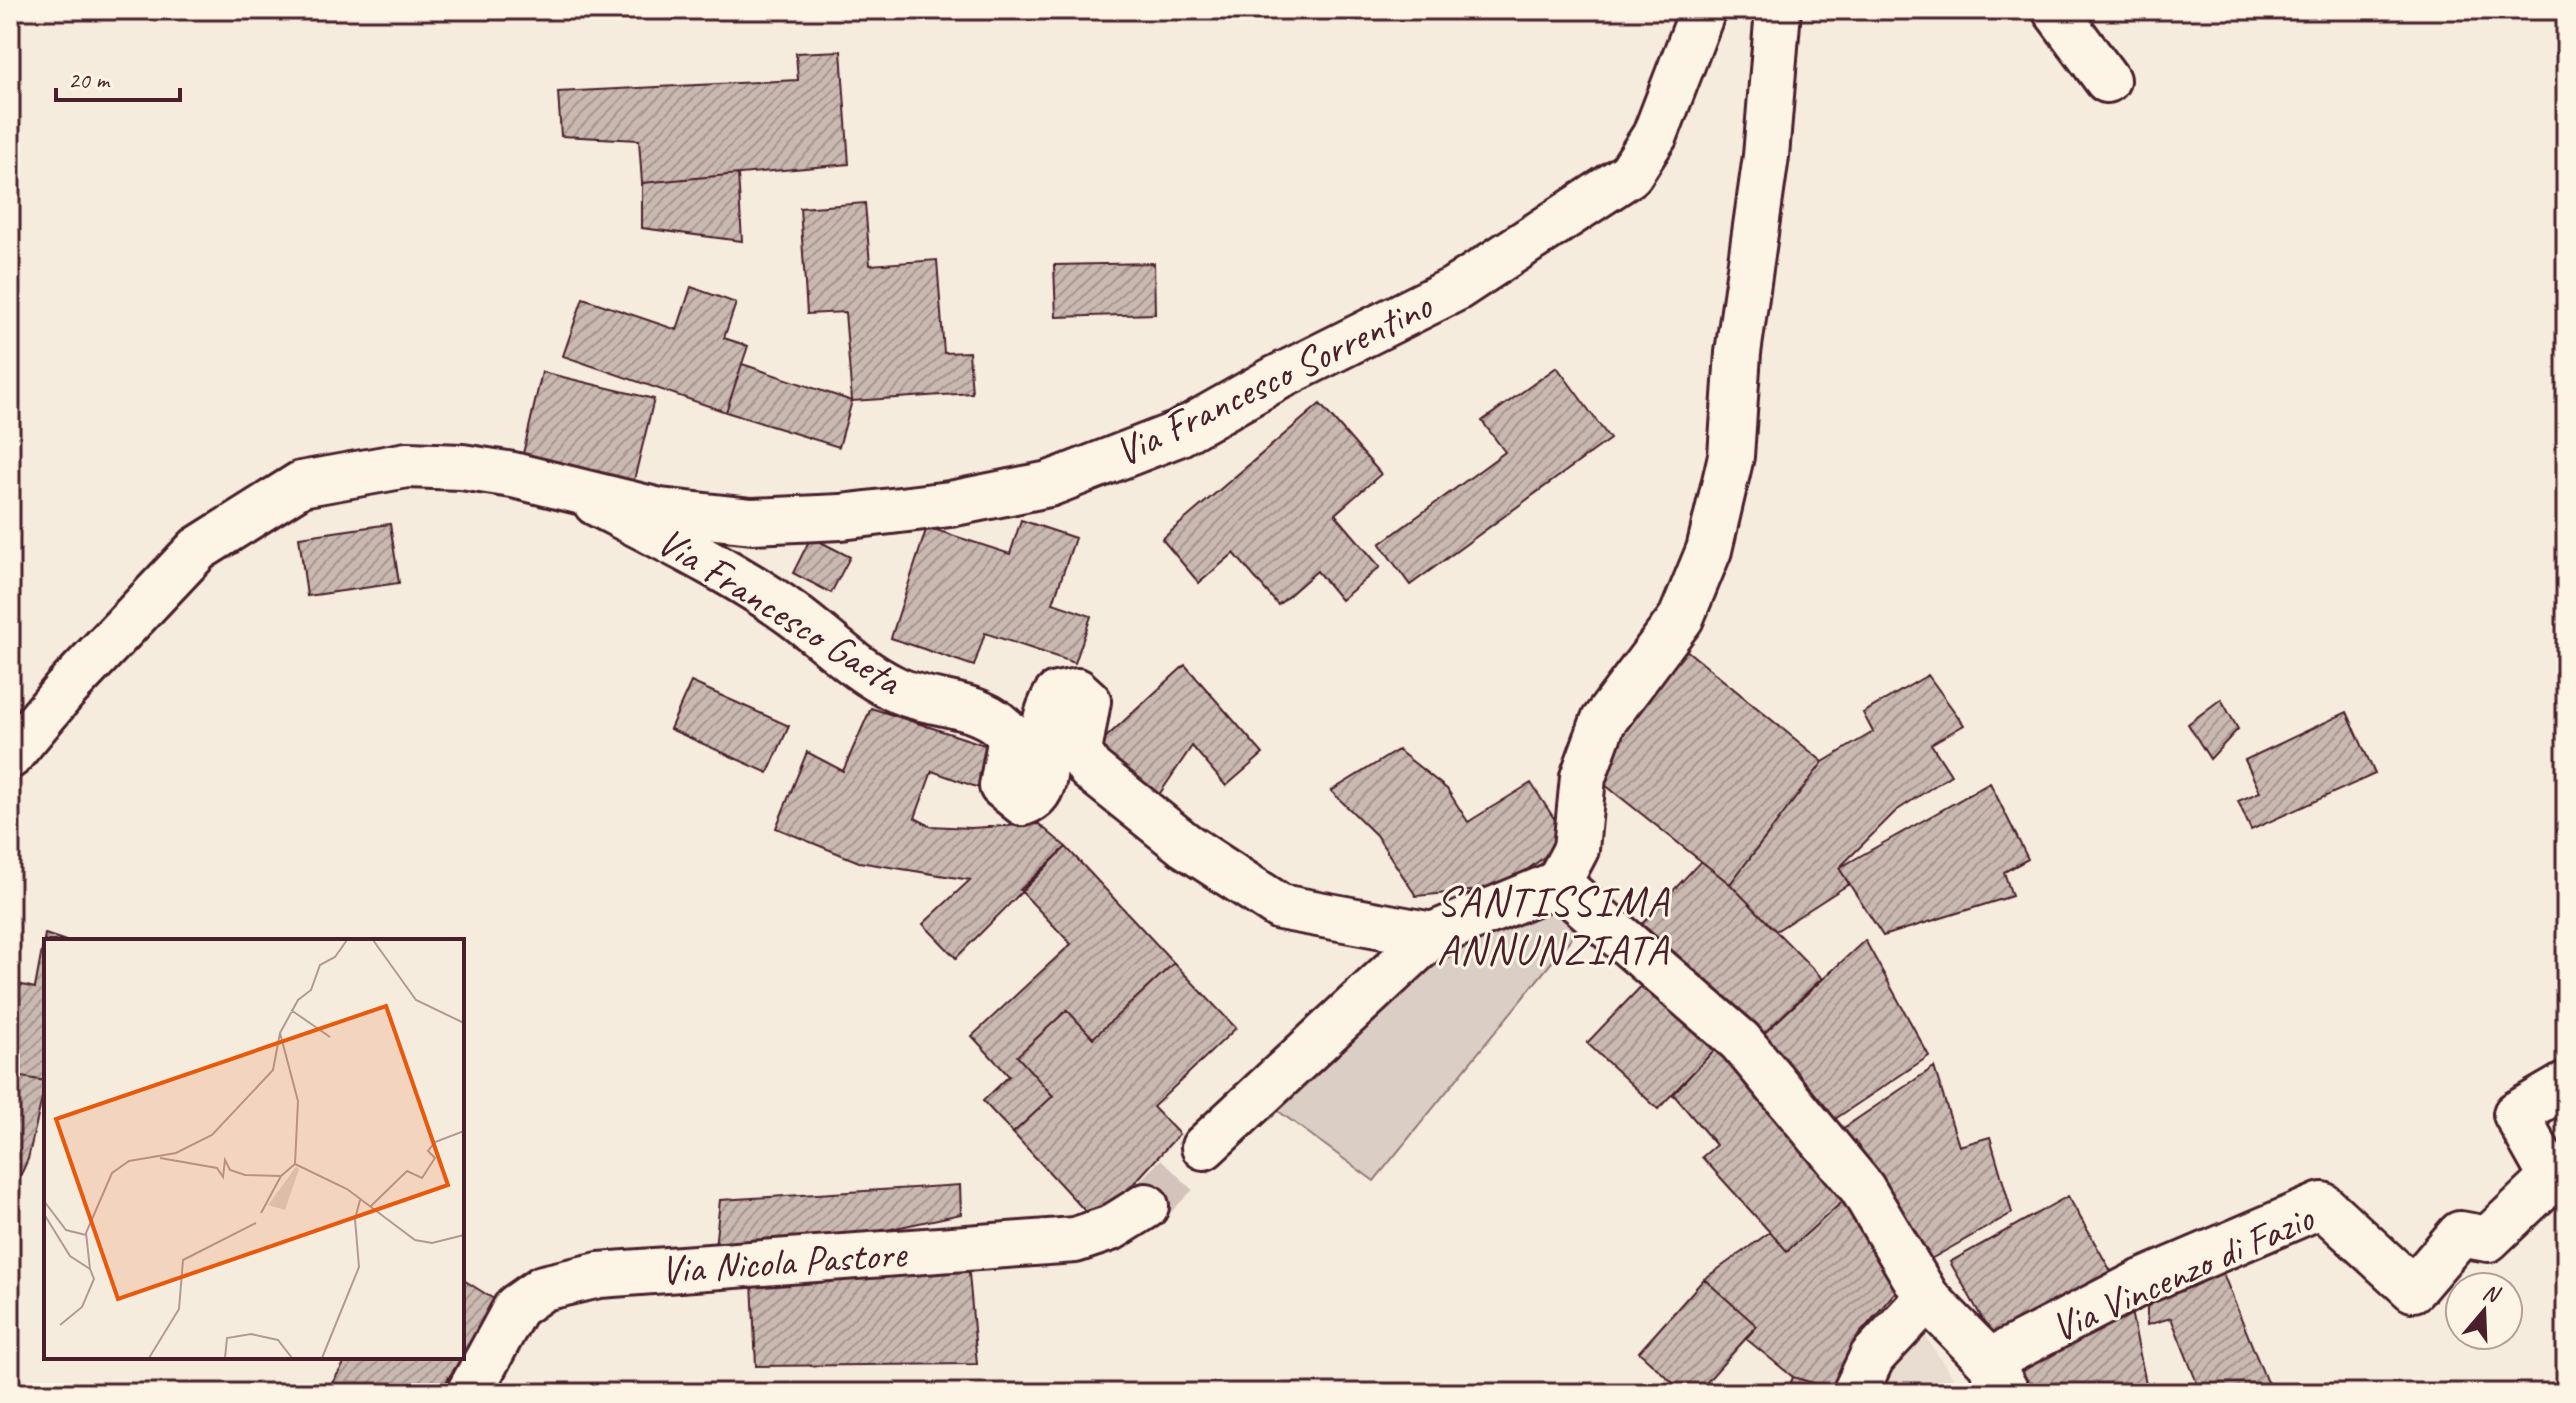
<svg xmlns="http://www.w3.org/2000/svg" width="2576" height="1403" viewBox="0 0 2576 1403" font-family="Caveat,sans-serif">
<style>
.built{fill:#e8ddd0}
.green{fill:#dbcec4;stroke:#927678;stroke-width:2}
.building{fill:url(#building-hatch);stroke:#4a1f2b;stroke-width:2}
.lines{fill:none;stroke-linecap:round;stroke-linejoin:round}
.tertiary-tunnel{stroke:#d3c3ba;stroke-width:44;stroke-dasharray:44 22;stroke-linecap:butt}
.minor-casing{stroke:#4a1f2b;stroke-width:50}
.tertiary-casing{stroke:#4a1f2b;stroke-width:50}
.minor{stroke:#fcf5e5;stroke-width:44}
.tertiary{stroke:#fcf5e5;stroke-width:44}
.labels{text-anchor:middle;dominant-baseline:central;stroke-width:6;stroke-linejoin:round;paint-order:stroke}
.street-label{font-size:40px;fill:#4a1f2b;stroke:#fcf5e5}
.neighbourhood-label{font-size:42px;letter-spacing:2px;fill:#4a1f2b;stroke:#fcf5e5}
.inset-road{fill:none;stroke:#b19a96;stroke-width:2}
.view{fill:#e8590c;fill-opacity:0.15;stroke:#e8590c;stroke-width:4}
.inset-edge{fill:none;stroke:#4a1f2b;stroke-width:4}
</style>
<defs>
<pattern id="building-hatch" width="6" height="6" patternUnits="userSpaceOnUse" patternTransform="scale(2)"><rect width="6" height="6" fill="#cab9b1"/><path d="M-1 1l2-2M0 6l6-6M5 7l2-2" fill="none" stroke="#a69690"/></pattern>
</defs>
<rect width="100%" height="100%" fill="#f5ecde"/>
<filter id="ink" filterUnits="userSpaceOnUse"><feTurbulence type="fractalNoise" baseFrequency=".0125" numOctaves="2"/><feDisplacementMap in="SourceGraphic" scale="16" xChannelSelector="R" yChannelSelector="G"/><feConvolveMatrix kernelMatrix="1 2 1 2 8 2 1 2 1" color-interpolation-filters="sRGB"/></filter>
<g filter="url(#ink)">
<path class="built" d="M1922,1331L1963,1393H1870Z"/>
<path class="green" d="M1555,908L1577,931L1374,1181L1274,1108C1339,1043 1408,973 1492,933C1512,923 1534,916 1555,908Z"/>
<path class="building" d="M841,51L849,164L642,183L639,140L561,136L558,92L798,80L796,53Z
M738,174L742,241L642,228V183Z
M865,203L870,265L937,260L944,353L969,352L972,393L852,401L845,312L807,314L800,208Z
M1154,263L1155,314L1056,317L1054,265Z
M691,287L736,303L724,338L748,346L726,412L563,356L583,298L677,330Z
M742,364L852,401L839,447L726,412Z
M1557,367L1610,439L1410,585L1380,544L1505,452L1482,421Z
M542,372L654,399L633,484L522,458Z
M1320,404L1381,474L1335,514L1380,567L1341,600L1317,571L1278,605L1234,553L1199,583L1162,539Z
M1021,520L1075,538L1053,603L1091,616L1075,663L985,633L974,666L891,638L927,527L1010,554Z
M390,524L399,583L307,596L299,537Z
M811,537L850,557L831,593L793,573Z
M1685,649L1823,762L1730,884L1595,777L1612,743Z
M1185,665L1263,754L1226,786L1192,746L1152,805L1090,752Z
M1928,675L1964,725L1931,744L1951,775L1896,811L1839,868L1849,884L1776,931L1730,884L1823,762L1873,732L1863,713Z
M691,682L789,726L768,773L670,729Z
M2221,699L2238,729L2210,759L2188,724Z
M871,708L1000,750L990,792L932,771L915,818L930,826L970,828L1039,824L1066,847L956,958L923,924L970,880L859,862L776,828L807,752L843,771Z
M2347,712L2375,774L2251,830L2238,801L2260,792L2245,760Z
M1398,750L1447,789L1468,822L1531,783L1568,840L1502,888L1416,896L1376,835L1331,791Z
M1990,783L2028,859L2004,872L2012,896L1883,936L1839,868Z
M10,785L19,833L10,834Z
M1066,847L1174,963L1093,1038L1067,1010L1017,1056L1053,1096L1013,1133L983,1101L1009,1076L972,1036L1071,944L1020,890Z
M1701,861L1730,884L1822,978L1756,1041L1639,927Z
M45,934L66,941H46V1081L10,1075V982L35,988Z
M1865,940L1929,1056L1829,1123L1756,1041Z
M1174,963L1236,1028L1153,1107L1179,1134L1097,1224L1013,1133L1053,1096L1017,1056L1067,1010L1093,1038Z
M1648,979L1718,1046L1658,1109L1587,1043Z
M1718,1046L1850,1195L1787,1251L1702,1157L1716,1145L1673,1094Z
M1934,1067L1959,1146L1990,1137L2012,1213L1922,1264L1839,1131Z
M10,1075L46,1081L28,1159L10,1199Z
M960,1185L961,1214L812,1246L715,1248L720,1200Z
M1850,1195L1908,1277L1853,1342L1860,1360L1837,1390L1793,1377L1745,1338L1757,1326L1704,1279L1770,1232L1787,1251Z
M2068,1196L2116,1280L1998,1346L1950,1262Z
M2218,1261L2266,1380L2276,1393H2201L2171,1318L2147,1325V1291Z
M968,1262L977,1364L756,1366L752,1282Z
M462,1279L497,1301L462,1357Z
M1704,1279L1757,1326L1697,1393H1684L1639,1352Z
M2129,1302L2148,1393H2028L2015,1360Z
M348,1357H462L439,1393H326Z
M1793,1377L1837,1390L1836,1393H1787Z"/>
<g class="lines">
<path class="tertiary-tunnel" d="M1146,1206L1204,1147"/>
<g class="minor-casing">
<path id="minor" d="M2055,10L2107,80
M596,503C658,535 736,573 792,614C826,639 857,671 895,689C932,707 985,700 1011,737L1002,786L1023,803C1055,792 1042,751 1045,724C1047,714 1051,704 1056,695L1077,691L1088,701L1079,752L1090,769L1185,845L1280,907L1432,935
M1989,1361L2142,1282L2322,1205L2413,1289L2460,1234L2488,1239L2552,1178L2516,1114L2566,1085
M1855,1393L1872,1357L1927,1298"/>
</g>
<g class="tertiary-casing">
<path id="tertiary" d="M10,756L65,690L198,549L301,484L407,465L462,467L513,475L660,511L752,521L841,517L950,504L1049,484L1178,434L1277,378L1455,289L1630,174L1655,135L1703,10
M1558,883L1576,849L1583,777L1603,722L1681,618L1709,550L1731,456L1738,353L1766,156L1778,10
M1558,883L1740,1041L1862,1188L1927,1298L1989,1361L2007,1393
M1204,1147L1432,935L1558,883
M469,1393L516,1307L543,1288L599,1275L1075,1240L1111,1228L1146,1206"/>
</g>
<use href="#minor" class="minor"/>
<use href="#tertiary" class="tertiary"/>
</g>
</g>
<g class="labels">
<g class="street-label">
<text transform="translate(1273 379) rotate(-26)">Via Francesco Sorrentino</text>
<text transform="translate(779 611) rotate(32)">Via Francesco Gaeta</text>
<text transform="translate(783 1262) rotate(-4)">Via Nicola Pastore</text>
<text transform="translate(2182 1273) rotate(-24)">Via Vincenzo di Fazio</text>
</g>
<g class="neighbourhood-label">
<text x="1553" y="901">SANTISSIMA<tspan x="1553" dy="48">ANNUNZIATA</tspan></text>
</g>
</g>
<g transform="translate(44 939)">
<rect width="420" height="420" fill="#f5ecde"/>
<path d="M252,228L255,230L241,271L224,266Z" fill="#dbcec4"/>
<path class="inset-road" d="M329,1L372,61L420,84M247,71L286,98M236,94L254,61L267,51L276,26L291,18L303,1M116,219L173,229L179,238L181,221L186,231L201,236L237,237M251,225L303,250L371,301L388,304L420,296M0,262L22,291L42,296M327,267L363,232L378,239L391,219L384,212L391,203L420,192M217,274L237,237L251,225M0,275L26,317L46,330L42,294L68,234L85,222L132,214L168,196L229,131L236,94L254,162L251,225M16,386L38,368L50,340L46,330M105,419L135,370L139,321L212,284M181,419L183,399L207,395L234,401L248,419M278,419L315,328L311,280L316,261"/>
<path class="view" d="M342,67L404,246L74,360L12,180Z"/>
<rect width="420" height="420" class="inset-edge"/>
</g>
<rect width="2576" height="1403" fill="none" stroke="#fcf5e5" stroke-width="40"/>
<rect x="20" y="20" width="2536" height="1363" fill="none" stroke="#4a1f2b" stroke-width="3" filter="url(#ink)"/>
<g transform="translate(2484 1311) rotate(19)"><circle r="38" fill="#fcf5e5" stroke="#b59f9b" stroke-width="2"/>
<path d="M0-6L14 30L0 20L-14 30Z" fill="#4a1f2b"/>
<text y="-12" font-size="22" font-weight="bold" text-anchor="middle" fill="#4a1f2b">N</text>
</g>
<path d="M56 88v12h124v-12" fill="none" stroke="#4a1f2b" stroke-width="4"/>
<text x="68" y="88" font-size="24" fill="#4a1f2b" stroke="#fcf5e5" stroke-width="6" paint-order="stroke">20 m</text>
</svg>
